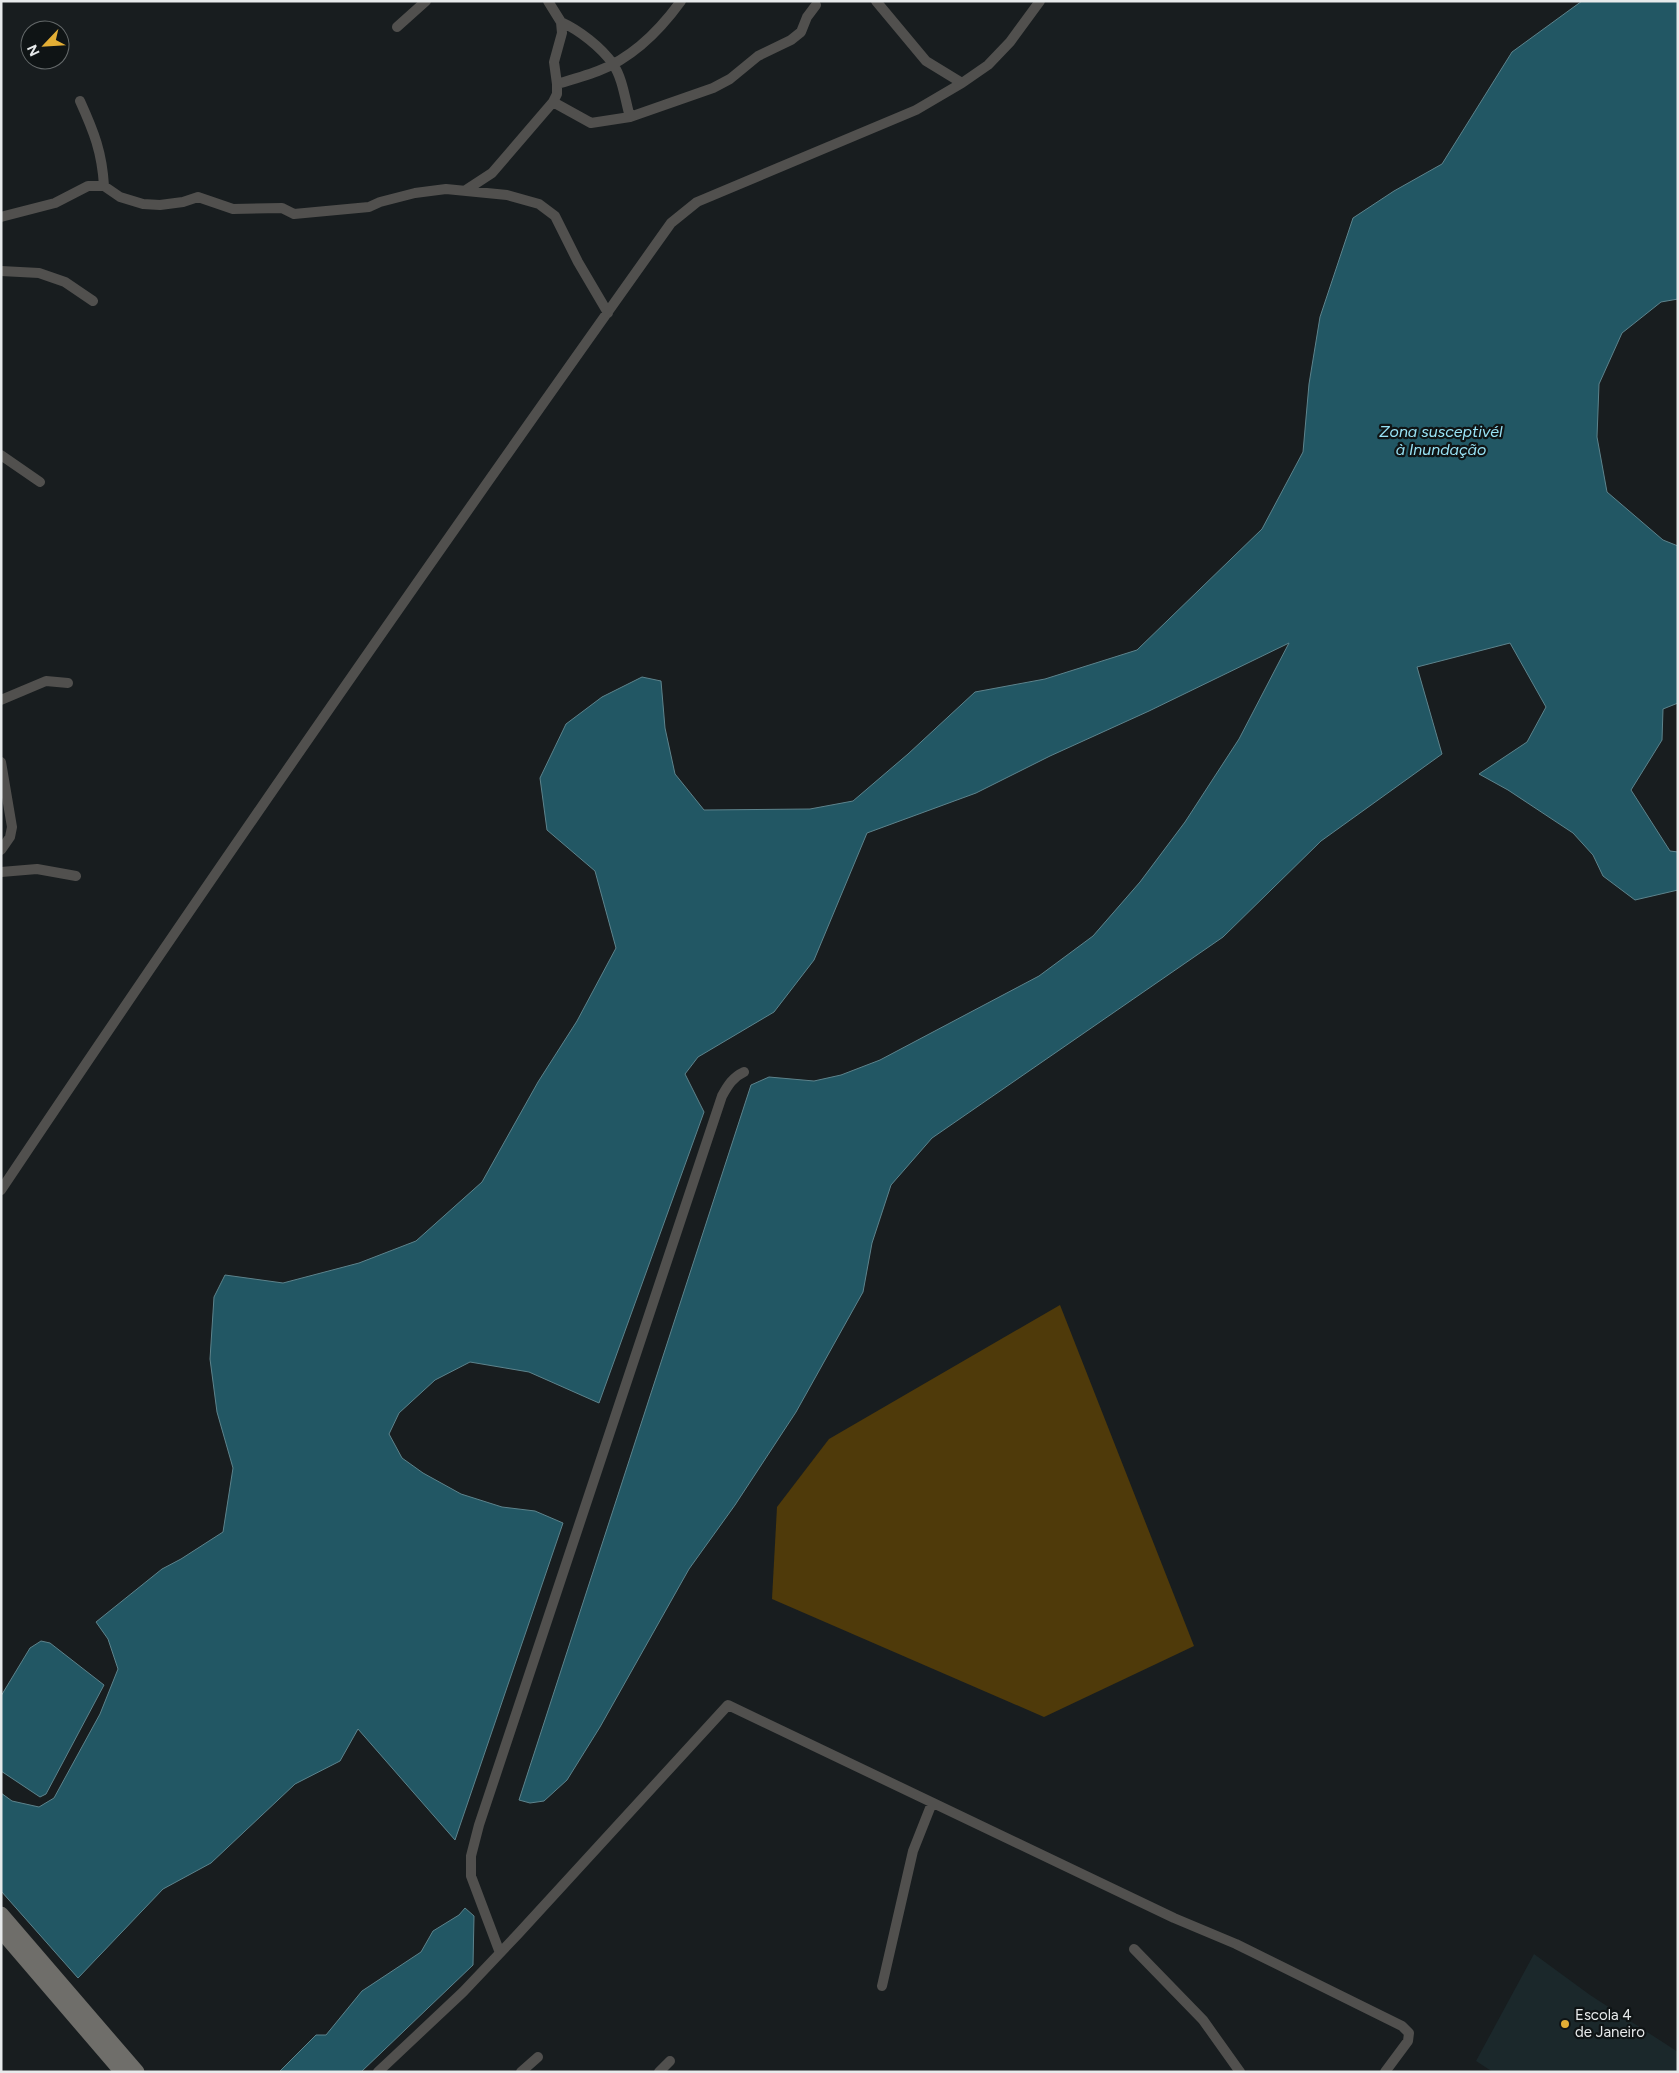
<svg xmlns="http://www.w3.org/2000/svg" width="1679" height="2073" viewBox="0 0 1679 2073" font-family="Figtree,sans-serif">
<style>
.built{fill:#1b282b}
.green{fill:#4f3a0a}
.water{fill:#225764;stroke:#5d838c}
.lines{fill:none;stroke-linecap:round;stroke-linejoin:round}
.street{stroke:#51504e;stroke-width:10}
.secondary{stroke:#6f6e6a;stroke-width:15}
.poi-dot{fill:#e3ae35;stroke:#0f1415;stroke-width:2}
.labels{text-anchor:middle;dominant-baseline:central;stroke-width:4.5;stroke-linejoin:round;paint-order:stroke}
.poi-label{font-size:15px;fill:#e7eaeb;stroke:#0f1415;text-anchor:start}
.water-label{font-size:16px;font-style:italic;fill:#99e3f6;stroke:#0f1415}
</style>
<rect width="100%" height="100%" fill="#181d1f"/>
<path class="built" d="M1534,1954L1590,1995L1678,2052V2072H1493L1476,2061Z"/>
<path class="green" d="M1060,1305L1194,1646L1044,1717L772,1599L777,1507L829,1439Z"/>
<path class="water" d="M1582,1H1678V299L1661,302L1622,333L1599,384L1597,437L1607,492L1663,540L1678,546V703L1663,709L1662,740L1631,790L1670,851L1678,852V890L1635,900L1603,876L1593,855L1573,833L1508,790L1479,774L1527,742L1546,707L1510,643L1417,667L1442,754L1321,841L1223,937L932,1138L891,1185L872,1243L863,1292L796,1412L735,1505L689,1569L600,1727L567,1780L544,1801L530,1803L519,1800L751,1085L769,1077L814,1081L841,1075L880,1060L1039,976L1093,936L1140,882L1185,822L1239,739L1289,643L1149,711L1050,756L976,793L867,833L814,960L774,1012L698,1057L685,1074L704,1112L599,1403L529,1372L470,1362L435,1380L399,1413L389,1434L402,1458L423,1473L461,1494L502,1507L535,1511L563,1523L455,1840L358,1729L340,1761L295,1784L211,1863L163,1889L78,1978L1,1891V1793L12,1801L39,1807L54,1798L100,1714L118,1669L108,1639L96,1622L162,1569L181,1559L223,1532L233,1468L217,1412L210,1359L214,1297L225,1275L283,1283L359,1263L416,1241L482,1182L538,1082L577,1021L616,948L595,871L547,830L540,778L566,724L602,697L642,677L661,681L665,728L675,774L704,810L810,809L853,801L908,754L975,692L1045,679L1137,650L1262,529L1303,452L1309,384L1320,317L1353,218L1394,191L1442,164L1512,52Z
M41,1641L50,1643L104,1685L46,1794L40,1797L1,1771V1696L30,1648Z
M465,1908L474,1916L473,1965L361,2072H279L316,2035H326L362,1991L421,1952L433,1931L459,1915Z"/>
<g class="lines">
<path class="street" d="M876,1L926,61L962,83
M561,22C579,30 601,47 613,64C623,79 625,100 630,117
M397,27L426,1
M557,84C571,80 585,76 598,71C632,58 660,30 681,1
M80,101C94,132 102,152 104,186
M553,102L591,123L630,117L713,88L730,79L758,56L791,40L801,32L807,17L816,5
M466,190L492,173L553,102L557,94V84L554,62L562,33L561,22L548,1
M1,217L55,203L88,186H104L120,197L143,204L160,205L183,202L198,197L233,209L282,208L294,214L369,207L380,202L415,193L446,189L507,195L539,204L555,216L578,262L608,313
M1,271L39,273L65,282L93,301
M1,455L40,482
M1,700L46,681L68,683
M1,850L10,837L12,827L1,762
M1,872L37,869L76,876
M1,1190C219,864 444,542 671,223L697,202L916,110L962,83L988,65L1010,42L1040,1
M1134,1949L1203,2020L1240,2072
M500,1953L471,1876V1856L479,1825L722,1096C728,1085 733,1077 744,1072
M882,1986L913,1851L932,1803
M378,2072L463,1992L518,1934L728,1705L1174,1918L1236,1944L1402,2026L1409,2033L1408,2041L1385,2072
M521,2072L538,2057
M659,2072L670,2061"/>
<path class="secondary" d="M1,1914L137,2072
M1,1931L122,2072"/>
</g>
<circle class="poi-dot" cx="1565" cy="2024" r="5"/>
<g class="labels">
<g class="poi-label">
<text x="1575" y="2015">Escola 4<tspan x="1575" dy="17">de Janeiro</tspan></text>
</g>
<g class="water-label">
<text x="1441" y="431">Zona susceptivél<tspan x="1441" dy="18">à Inundação</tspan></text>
</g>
</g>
<rect width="1679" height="2073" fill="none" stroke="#e7eaeb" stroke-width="5"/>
<g transform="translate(45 45) rotate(245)"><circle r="24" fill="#0f1415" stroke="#656a6b"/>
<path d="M0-4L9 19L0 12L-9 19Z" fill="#e3ae35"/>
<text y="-8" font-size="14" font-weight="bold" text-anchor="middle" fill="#e7eaeb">N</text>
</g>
</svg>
